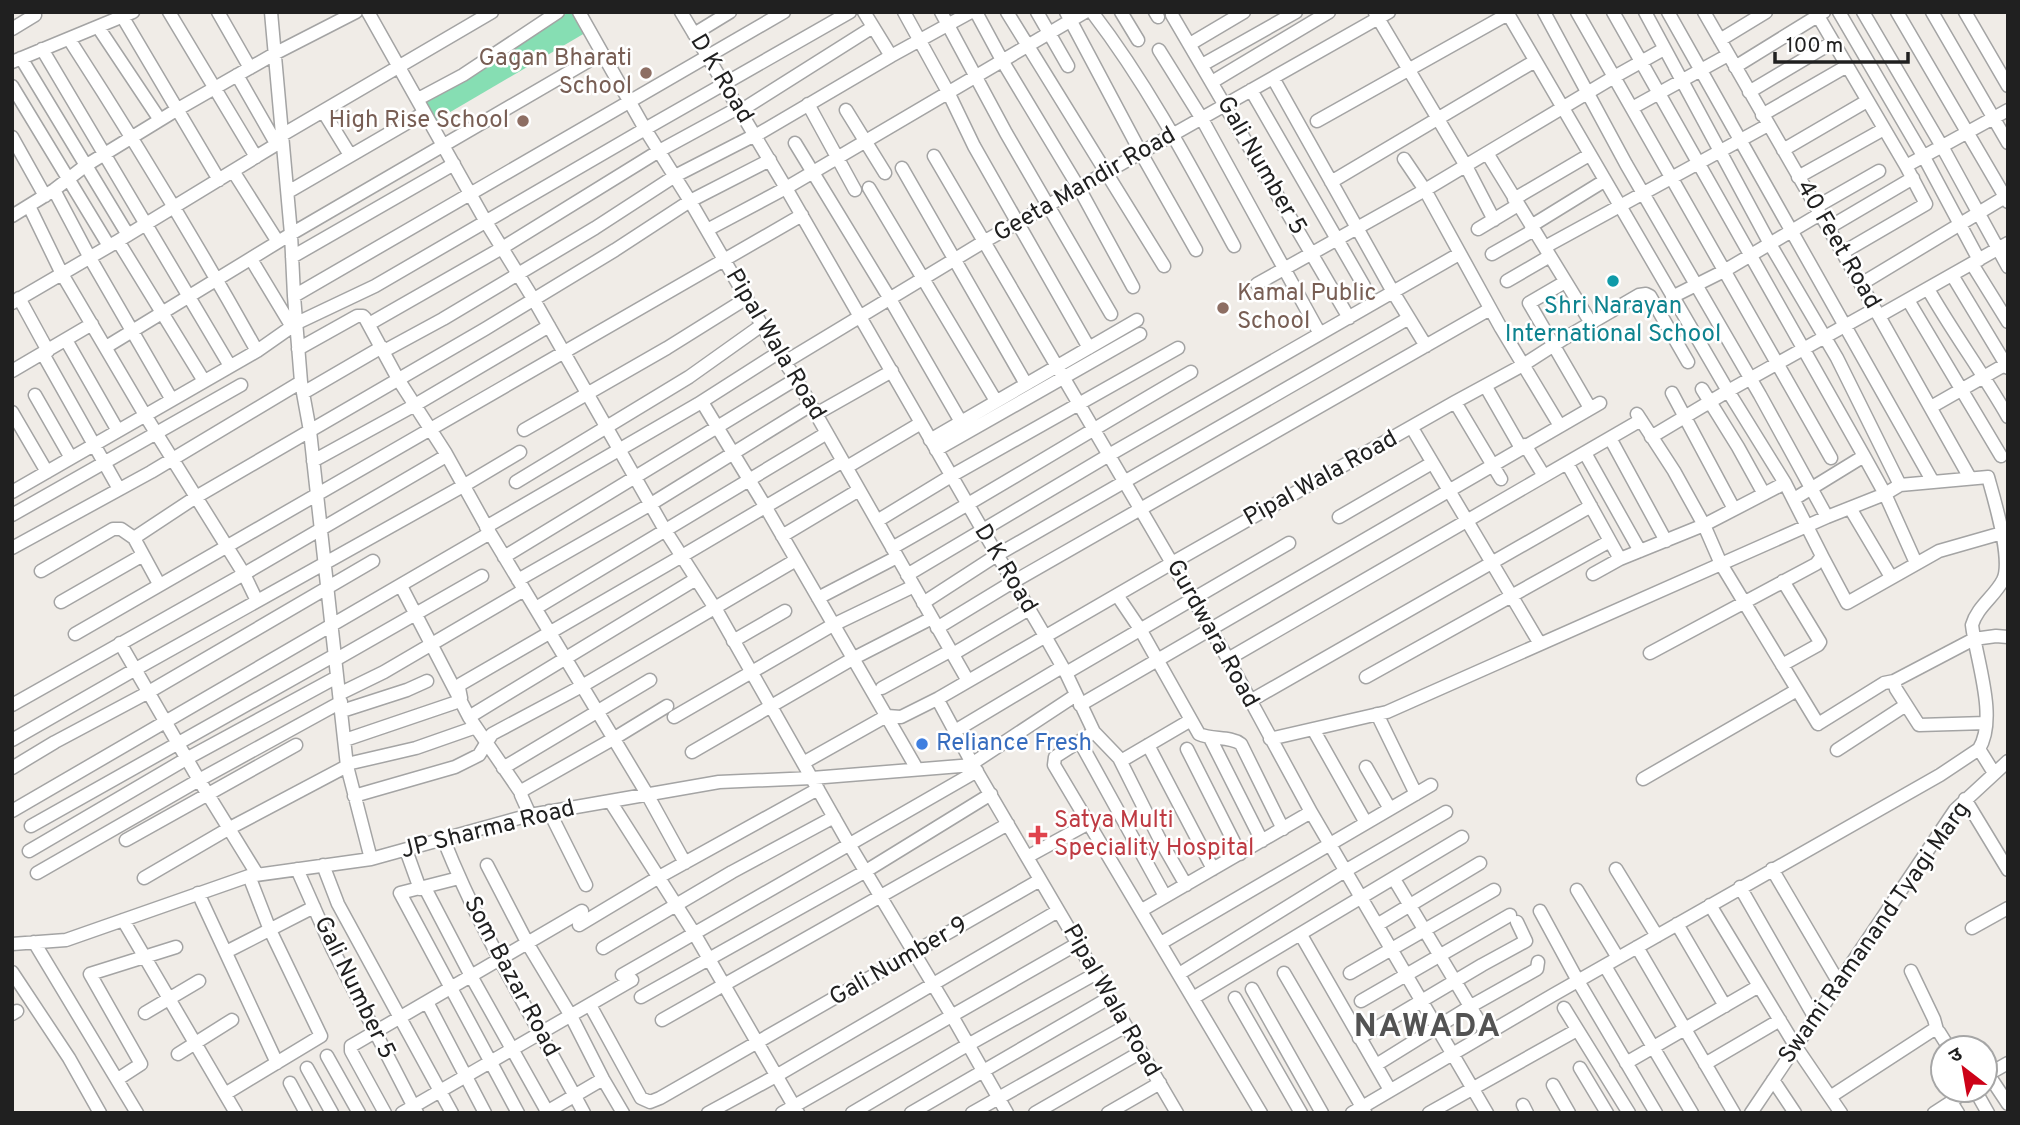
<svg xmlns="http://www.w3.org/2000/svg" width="2020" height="1125" viewBox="0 0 2020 1125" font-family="Overpass,'Noto Sans Devanagari',sans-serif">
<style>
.pitch{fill:#86deb3}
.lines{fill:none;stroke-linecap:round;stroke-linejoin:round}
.minor-casing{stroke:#a4a4a4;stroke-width:15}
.minor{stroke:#fff;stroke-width:12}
.education-dot{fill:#8d6e63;stroke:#fff;stroke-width:2.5}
.culture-dot{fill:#0f9aa8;stroke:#fff;stroke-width:2.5}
.shop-dot{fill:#3f7fe0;stroke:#fff;stroke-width:2.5}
.health-dot{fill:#e0444e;stroke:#fff;stroke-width:2.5}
.labels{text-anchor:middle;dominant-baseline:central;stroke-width:5;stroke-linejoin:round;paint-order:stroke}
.education-label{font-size:24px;fill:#785e54;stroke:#fff;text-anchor:end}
.street-label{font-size:24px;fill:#202020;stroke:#fff}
.culture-label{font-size:24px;fill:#0d838f;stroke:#fff}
.shop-label{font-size:24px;fill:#366cbe;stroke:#fff;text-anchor:start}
.health-label{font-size:24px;fill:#be3a42;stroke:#fff;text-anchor:start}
.district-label{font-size:32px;font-weight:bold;letter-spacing:2px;fill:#535353;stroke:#fff}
</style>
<rect width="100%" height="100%" fill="#f0ece7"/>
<path class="pitch" d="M569,12H572L585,33L435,121L422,99Z"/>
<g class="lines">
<g class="minor-casing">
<path id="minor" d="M169,12L256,157
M218,12L250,68
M271,12L291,234L294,296
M368,12L486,222L534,300L665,530L718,613L849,844L952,1016L1007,1113
M579,12L645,129L690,201L778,353L795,377L968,681
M681,12L786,188L982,529L1045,636L1066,673L1094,732L1055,757L1054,765L1261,1113
M864,12L891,56
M904,12L948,92L974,146L1089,348
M941,12L1006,133L1111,314
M976,12L1003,62L1079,188L1133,287
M1007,12L1164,266
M1037,12L1068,66
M1066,12L1141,153L1196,250
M1092,12C1148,85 1190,165 1234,246
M1121,12L1138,40
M1155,12L1158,17
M1507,12L1728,391L1785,483L1822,556L1816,564L1650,653
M1544,12L1626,164L1760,395L1827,517
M1577,12L1831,458
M1613,12L1864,456L1885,494L1916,563
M1645,12L1770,244L1837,358L1900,485
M1668,12L1933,482
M1704,12L1875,309L1970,478
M1839,12L1925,159L1979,260
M1863,12L1944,150L2008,267
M1897,12L2008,202
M1932,12L2008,143
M1965,12L2008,86
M1375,13L1466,166L1494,220
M1172,15L1349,318
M122,16L219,180
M1818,16L1906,166L1926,204L1842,253
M98,27L160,120
M12,29L35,15
M694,34L730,12
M69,39C135,141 198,245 257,351
M1720,40L1766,12
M1190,44L1244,12
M42,49L230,366
M1159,50L1202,119L1320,334
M21,58L128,235
M12,62L133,12
M1202,65L1296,12
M1735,67L1824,12
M237,75L277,145
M1273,78L1393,292L1426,346
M1212,82L1329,12
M12,86L109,246
M1251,90L1364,286
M1749,92L1833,42
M418,99L463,75L558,12
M808,104L855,190
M1632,108L1728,55
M846,110L885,173
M323,111L350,155
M740,111L873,27
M1762,115L1847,66
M1317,121L1508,14
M282,135L492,12
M755,136L891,56L971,12
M12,137L45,196
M795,143L890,299L961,422
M1783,150L1867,101
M1487,153L1591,323
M934,156L1228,659L1311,812L1487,1113
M1404,159L1425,190L1501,328L1560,426
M1906,166L2008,110
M902,168L1026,384
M233,171L278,242
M1798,177L1884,129
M1331,182L1535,61
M869,188L996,401
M54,190L90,258L172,400
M288,192L424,113
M1514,199L1589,155
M29,206L62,274L145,415L244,574L257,601
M1816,207L1879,171
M12,216L54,190L85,166L178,109L276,53L356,12
M1531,226L1604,181
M1828,228L1913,178
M1478,229L1518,205
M707,230L786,188L1085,12
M118,241L204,381
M1545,247L1768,125
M1492,254L1534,230
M292,257L454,164
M251,259L292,327
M1972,264L2008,322
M1952,275L2008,368
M1507,281L1550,256
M1565,282L1529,303L1590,408
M1257,284L1425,190L1614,77L1664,49
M1861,284L2005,197
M1928,289C1953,333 1983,373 2008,417
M1672,297L1724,271L1820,214
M19,298L48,351
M1908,300L2001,456
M12,303L118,241L282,141
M1879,316L2008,243
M369,324L502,248L659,151L738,108
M66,340L118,431
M106,347L291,234L602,53
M298,349L357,316H363L365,318L398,379L445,452L490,533L647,794L685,863
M384,351L443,319L595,228L675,176L755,135
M43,354L119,489
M785,362L985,241L1389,12
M12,371L92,324
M1486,387L1521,448
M1702,389L1738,447L1764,494
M303,393L382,347
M1672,393L1734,509
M35,395L71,458
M702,402L765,506L917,769
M1455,402L1501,479
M1931,407L2008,363
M12,412L47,472
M816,414L892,371
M1637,414L1674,471L1704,525L1721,564L1818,724L1884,683L1894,681L1974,639L1996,636L2008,637
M1412,428L1540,644
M524,430L667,348L747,298
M1651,437L1728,391L1875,309
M1610,438L1666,541
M930,440L1137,320
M1525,445L1544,476
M936,450L1140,334
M1585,453L1640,551
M313,461L415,405L549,326
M1567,463L1620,559
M847,467L921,423
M516,482L689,377L762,325
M12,492L257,351L297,323L375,286L645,129L850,12
M1794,499L1864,456
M1850,508L1891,577
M12,515L241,385
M1339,517L1432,463
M877,521L951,476L1178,348
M486,527L698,404L778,353
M782,536L859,490
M134,538L159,584
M12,548L151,472L301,382
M892,548C993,491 1091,430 1191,372
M1822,556L1847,603L1939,551L2002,533
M504,557L796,379
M41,571L113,529H121L134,538L196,497L485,329L615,250L690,201L770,160
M1593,574L1620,559L1704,525L1785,483
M907,575L1109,455L1459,254
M518,580L651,504L811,405
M401,586L469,717L521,793
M1117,595L1140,629L1199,734C1212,740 1230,736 1241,744L1283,829
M818,598L897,557
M61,602L143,555
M923,603L997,555L1409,318
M536,608L827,433
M937,628L1006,586L1490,309
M75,634L802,215
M733,641L785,611
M120,643L199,780L257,874
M953,654L1029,609
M1228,659L1641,420
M335,660L482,576
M1782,665L1818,645L1820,642L1783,581
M1066,673L1289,543
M1366,677L1610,541
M1894,681L1896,689L1919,725L1986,723
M882,688L950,651
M339,694L384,672L524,590
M1250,701L1591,506
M12,705L244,574L446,456
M1080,705L1600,403
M342,711L407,690L427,681
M1377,714L1416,794
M469,717L696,579
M674,717L831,626L914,586
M1313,729L1366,823
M955,731L1062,667
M1094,732L1119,758L1159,838L1186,885
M1210,738L1262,841
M1270,739L1387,712L1827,517L1885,494L1900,485L1988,477C1994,499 2013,560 2003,580C1995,596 1977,607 1972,625C1976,659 1998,718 1979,749L1940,775L1553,995L1352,1113
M12,740L134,670L463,486L520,452
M345,740L457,702L461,698L459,688L461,684L682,556L843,461
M1080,742L1165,896
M1148,745L1213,869
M1187,749L1240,854
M1979,749L1994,773
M1837,750L1906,705
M692,752L854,658L932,618
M1121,761L1191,720
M803,763L883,718L887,716L901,717L939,698
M973,763L1076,695
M347,764L416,748L476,727
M1366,767L1390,809
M12,768L55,742L147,693L373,561
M503,768L650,680
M1643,779L1797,690
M354,796L455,767L479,755L492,734L582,686L796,560
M1965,799L2008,870
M610,801L694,933L798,1113
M12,811L490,533
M549,811L586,885
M530,815L521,795L523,790L613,739L667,706
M31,826L335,655
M443,838C480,933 536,1023 584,1113
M126,840L296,745
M406,850L420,889
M29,851L186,759L337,677
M1027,857L1089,823
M371,859L347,766L310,431L301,382L294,296L784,12
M323,865L338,904L452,1113
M487,865L529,946L571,1016L603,1079L623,1113
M297,869L332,948L417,1113
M1616,869L1657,936
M1772,869L1839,983
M37,873L199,780L341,702
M144,878L228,829L347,766
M459,878L400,893L518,1113
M1394,879L1486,1033
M1740,887L1815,1018
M425,888L471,976L548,1113
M1577,890L1618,958
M198,893L277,1063
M1710,905L1796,1047L1841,1113
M1142,910L1311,812
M1540,911L1578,981L1656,1113
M123,920L236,1113
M1677,924L1725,1006
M579,925L659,877L818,789
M1377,925L1480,863
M1972,928L2008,908
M1301,935L1390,1090
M34,942L137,1113
M1161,943L1431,785
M12,944L66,940L249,876L371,859L530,815L719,782L812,778L973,765
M1637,947L1734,1113
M603,948L732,872L834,817
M226,952L314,907
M1605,966L1692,1113
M1911,971L1934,1019L1937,1030
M12,972L69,1058L100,1113
M1284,973L1365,1112
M1350,973L1494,890
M1179,974L1345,871L1446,812
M622,975L977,771
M1252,989L1322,1113
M641,997L866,871L991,794
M1193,998L1462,837
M1235,998L1301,1113
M1361,1001L1510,915
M427,1002L485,1113
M590,1005L641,1098L650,1102L660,1098L1040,880
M1564,1008L1629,1113
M145,1013L199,981
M12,1014L17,1011
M662,1020L1008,824
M1359,1038L1482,965L1526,941L1517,922
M178,1054L232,1020
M327,1056L359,1113
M1626,1063L1759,986
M1705,1064L1780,1020
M1376,1065L1471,1006L1537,969L1538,962
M307,1068L332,1113
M1580,1068L1607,1113
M1988,1074L2008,1104
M1985,1076L2008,1063
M118,1079L141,1064L90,974L176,947
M1773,1080L1795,1113
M290,1083L306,1113
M1553,1085L1569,1113
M1975,1090L1988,1113
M225,1094L321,1036L270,930L249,876
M1830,1097L1933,1030L1939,1032L1949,1048
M1951,1102L1967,1090
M1523,1105L1527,1113
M385,1113L351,1051V1046L582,911
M402,1113L632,980
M545,1113L603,1079
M708,1113L776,1076L1058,911
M782,1113L1077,944
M852,1113L957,1051L1095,974
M911,1113L1109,998
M972,1113L1126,1026
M1035,1113L1141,1052
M1108,1113L1160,1083
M1177,1113L973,765L939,702V698L1172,563L1455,402L1523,365L1565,338L1639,295L1646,294L1650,296L1688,362
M1429,1113L1577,1030
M1751,1113L1955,810L2008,761
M1934,1113L1951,1102L1958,1113"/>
</g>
<use href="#minor" class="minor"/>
</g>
<g class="education-dot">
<circle cx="646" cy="73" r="7"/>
<circle cx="523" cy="121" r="7"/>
<circle cx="1223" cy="308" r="7"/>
</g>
<circle class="culture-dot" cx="1613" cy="281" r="7"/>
<circle class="shop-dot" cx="922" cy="744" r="7"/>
<path class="health-dot" d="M1034.5 824.5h7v7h7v7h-7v7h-7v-7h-7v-7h7z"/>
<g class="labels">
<g class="education-label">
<text x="632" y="59">Gagan Bharati<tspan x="632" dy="28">School</tspan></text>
<text x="509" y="121">High Rise School</text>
<text x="1237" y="294" text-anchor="start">Kamal Public<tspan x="1237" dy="28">School</tspan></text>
</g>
<g class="street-label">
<text transform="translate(721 79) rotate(59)">D K Road</text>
<text transform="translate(1261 166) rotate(60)">Gali Number 5</text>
<text transform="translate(1085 185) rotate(-30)">Geeta Mandir Road</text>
<text transform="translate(1838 245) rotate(60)">40 Feet Road</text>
<text transform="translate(775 345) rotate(59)">Pipal Wala Road</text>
<text transform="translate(1321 479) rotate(-29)">Pipal Wala Road</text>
<text transform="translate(1005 569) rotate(59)">D K Road</text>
<text transform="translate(1212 634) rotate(61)">Gurdwara Road</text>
<text transform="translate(488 830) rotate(-14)">JP Sharma Road</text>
<text transform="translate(1875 933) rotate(-55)">Swami Ramanand Tyagi Marg</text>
<text transform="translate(899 962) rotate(-30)">Gali Number 9</text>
<text transform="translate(511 977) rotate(62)">Som Bazar Road</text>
<text transform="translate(354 988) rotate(64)">Gali Number 5</text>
<text transform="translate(1111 1001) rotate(60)">Pipal Wala Road</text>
</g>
<g class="culture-label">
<text x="1613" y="307">Shri Narayan<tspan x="1613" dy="28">International School</tspan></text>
</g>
<g class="shop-label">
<text x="936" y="744">Reliance Fresh</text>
</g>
<g class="health-label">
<text x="1054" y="821">Satya Multi<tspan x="1054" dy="28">Speciality Hospital</tspan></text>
</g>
<g class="district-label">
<text x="1428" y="1028">NAWADA</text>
</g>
</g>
<rect width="2020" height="1125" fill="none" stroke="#202020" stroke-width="28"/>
<g transform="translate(1964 1069) rotate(329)"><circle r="33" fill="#ffffff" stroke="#a6a6a6" stroke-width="2"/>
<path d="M0-5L12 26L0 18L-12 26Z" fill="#cd0218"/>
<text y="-10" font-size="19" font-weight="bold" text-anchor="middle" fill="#202020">उ</text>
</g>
<path d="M1775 52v10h133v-10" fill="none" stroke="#202020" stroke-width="3.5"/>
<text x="1786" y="52" font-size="21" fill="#202020" stroke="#ffffff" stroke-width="5" paint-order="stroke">100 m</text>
</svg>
